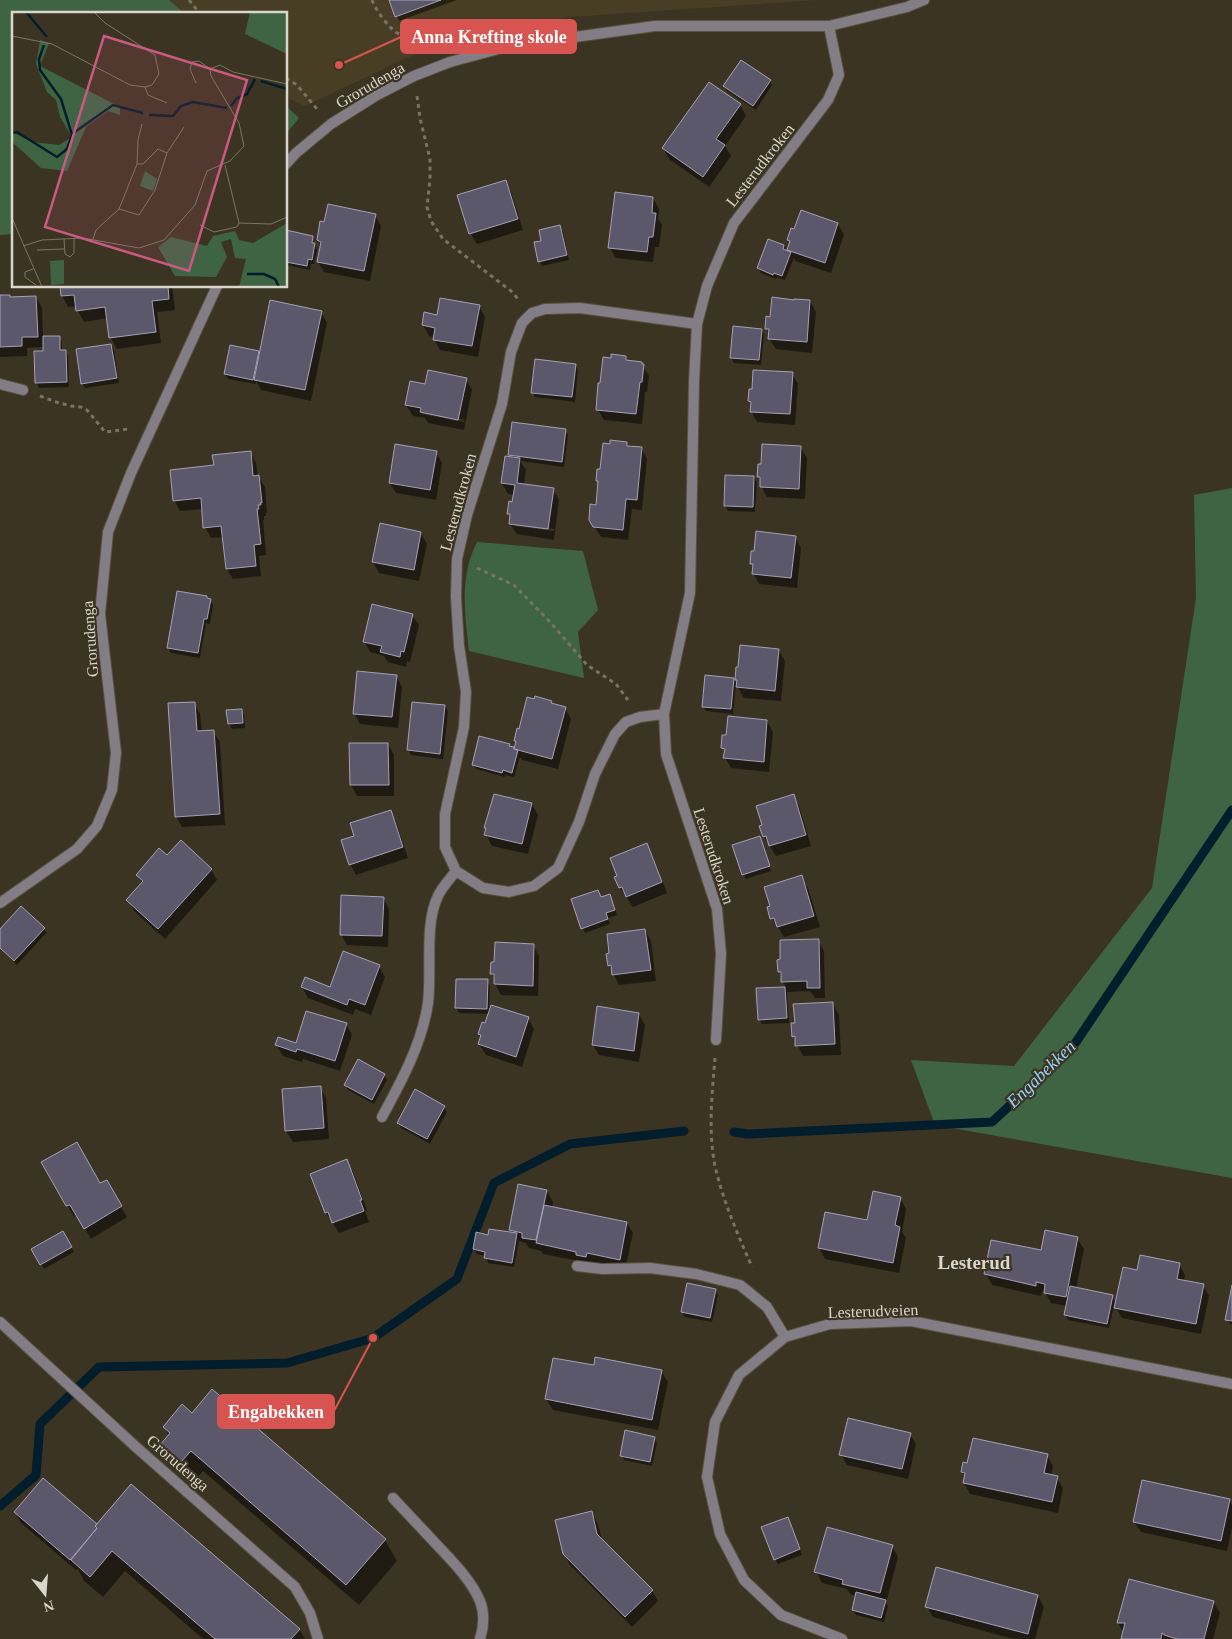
<svg xmlns="http://www.w3.org/2000/svg" width="1232" height="1639" viewBox="0 0 1232 1639" font-family="Georgia,serif">
<style>
.built{fill:#483e25}
.green{fill:#3e6444}
.shadow{fill:#0007;fill-rule:evenodd}
.lines{fill:none;stroke-linecap:round;stroke-linejoin:round}
.stream{stroke:#021d2b;stroke-width:9}
.building{fill:#5c586c;stroke:#a5a1b7}
.service-casing{stroke:#585140;stroke-width:12}
.minor-casing{stroke:#585140;stroke-width:12}
.path{stroke:#797364;stroke-width:3;stroke-dasharray:4 4;stroke-linecap:butt}
.service{stroke:#837d85;stroke-width:10}
.minor{stroke:#837d85;stroke-width:10}
.labels{text-anchor:middle;dominant-baseline:central;stroke-width:4.5;stroke-linejoin:round;paint-order:stroke}
.street-label{font-size:16px;fill:#dad6cb;stroke:#3c3422}
.water-label{font-size:18px;font-style:italic;fill:#97d6fb;stroke:#3c3422}
.quarter-label{font-size:19px;font-weight:bold;fill:#dad6cb;stroke:#3c3422}
.inset-river{fill:none;stroke:#021d2b;stroke-width:2.5}
.inset-road{fill:none;stroke:#7b7566;stroke-width:1}
.view{fill:#ca5a82;fill-opacity:0.15;stroke:#ca5a82;stroke-width:2.5}
.inset-edge{fill:none;stroke:#dad6cb;stroke-width:2.5}
.leader{fill:none;stroke:#d75451;stroke-width:2}
.callout-dot{fill:#d75451;stroke:#3c3422;stroke-width:2}
.callout{fill:#d75451;stroke:#d75451;stroke-width:2}
.callout-label{font-size:18px;text-anchor:middle;font-weight:bold;fill:#fff}
</style>
<rect width="100%" height="100%" fill="#3c3422"/>
<path class="built" d="M145,0H818L569,17L460,33L305,106L286,97V14H155Z"/>
<path class="green" d="M0,0H169L185,14H14V234L0,235Z
M286,106L299,118L286,134Z
M1232,488V1178L935,1125L911,1060L1014,1066L1152,888L1196,598L1194,495Z
M477,542L583,551L598,610L578,632L584,678L469,651C465,615 459,577 477,542Z"/>
<path class="shadow" d="M390,0H457L399,21Z
M770,80L772,85L756,110L727,91L724,86Z
M740,105L746,116L725,146L731,156L709,187L669,159L663,148Z
M505,181L511,192L523,230L477,244L471,234L459,196Z
M653,198L659,209L658,219L662,225L659,247H655L653,262L616,258L609,247Z
M801,212L838,224L844,235L831,273L795,261L794,258L785,280L777,277L776,279L761,273L758,268L784,246L788,253L791,243L788,239L795,231Z
M375,215L381,226L370,281L324,272L318,262L321,246L318,240L325,224Z
M560,227L563,232L569,260L542,266L540,262L543,242Z
M286,231L312,237L317,250L314,264H311L310,270L286,265Z
M61,286H172L175,310L157,312L161,343L117,349L111,338L108,318L84,322L78,311L77,306L68,307L62,296Z
M0,296L11,298L36,297L42,308L43,338L59,337L62,342V351H66L68,356L69,387L39,388L37,383L44,352V347L27,348V356L0,357Z
M810,301L816,312L812,353L776,349L769,339L770,334L767,328L771,318Z
M479,306L485,317L478,357L440,350L434,339V337L429,336L423,325L438,316Z
M321,312L327,323L311,401L261,390L256,381V384L228,379L225,374L258,352L260,355Z
M761,330L764,335L761,365L734,363L731,358Z
M111,345L114,350L119,383L85,388L82,383Z
M626,357L628,361L641,363L649,376L647,392H645L642,424L604,420L598,410L601,384Z
M576,365L578,370L575,402L535,397L532,392Z
M792,374L798,384L795,425L757,422L751,411L752,406L749,401Z
M466,379L472,390L464,430L428,423L425,418L413,416L406,405L426,386ZM422,411L465,420L464,422L422,414Z
M565,430L568,435L564,467L520,461L526,470L524,485L553,489L559,500L554,540L517,534L510,524L511,518L509,514L513,503L515,495L508,494L502,483L511,458L509,455ZM515,523L554,529V531L515,526Z
M627,443L629,447L641,448L647,459L642,510L632,509L628,540L601,537L590,520L597,506L599,484L598,481L601,471Z
M800,447L807,458L805,499L767,497L761,486V482L758,477Z
M250,452L256,463L258,476L265,487L267,513H266V516H264V520H263L266,555L259,556L261,576L233,579L227,569L224,537L211,538L205,527L203,509L180,511L174,500L215,466Z
M436,452L442,463L436,500L396,493L390,483Z
M754,477L757,482L755,512L728,511L725,506Z
M421,533L427,544L419,581L379,573L373,562Z
M795,537L801,548L797,588L759,584L753,573L754,568L751,564Z
M207,597L213,605L210,624L206,623L200,658L171,653L168,648Z
M412,615L419,625L410,662L407,661L406,667L388,662L384,656L370,652L364,641Z
M779,651L785,661L781,701L744,698L736,684L733,714L706,711L703,706L733,679L736,683L737,668Z
M396,676L402,687L398,728L360,724L354,713Z
M551,702L552,705L565,708L571,719L558,769L522,760L520,757L514,777L505,775V777L476,769L473,764L509,745L515,751L517,744L515,740L520,731Z
M194,703L200,714L202,732L213,731L220,742L225,825L182,827L176,816Z
M445,706L448,711L443,759L411,755L408,750Z
M241,710L244,715L245,728L232,729L229,724Z
M767,721L773,732L769,772L731,768L725,758V753L723,748Z
M351,744H388L394,755V796H357L351,785Z
M793,796L799,806L811,846L776,856L764,837L761,827Z
M532,804L538,815L528,854L492,846L486,835L487,830L485,827Z
M390,811L396,822L408,858L356,875L350,864L356,836Z
M762,842L771,871L746,879L743,874Z
M646,845L652,855L667,893L633,907L620,888L616,877Z
M167,857L211,869L217,880L165,939L134,911L128,900L143,884L137,875Z
M801,877L808,888L820,927L784,937L772,918Z
M383,898L389,909L388,947L347,945L341,934Z
M612,901L617,915L608,918L610,924L585,933L582,928Z
M44,928L46,933L17,965L0,949V930Z
M645,930L651,941L656,981L619,985L609,965Z
M818,940L824,951L825,998H815L810,991L787,992L789,1023L762,1024L759,1019L757,989L786,988L779,972Z
M533,945L539,956L538,996L501,995L495,984V980L492,974V963H495Z
M379,966L385,977L371,1015L355,1009L353,1015L308,998L302,987L330,988Z
M487,981L490,986L489,1012L528,1018L534,1029L522,1067L486,1055L479,1044L482,1037L480,1034L486,1025L489,1014L459,1013L456,1008Z
M833,1004L839,1015L841,1055L803,1056L793,1036Z
M639,1014L645,1025L639,1062L599,1055L593,1045Z
M346,1024L352,1035L340,1071L303,1059L302,1062L283,1056L276,1045L297,1044Z
M384,1075L387,1080L374,1104L348,1090L345,1085Z
M320,1087L326,1098L329,1139L293,1142L286,1131Z
M444,1107L447,1112L430,1144L401,1128L398,1123Z
M347,1161L353,1172L367,1210L365,1211L369,1222L339,1233L326,1213Z
M43,1163L100,1185L106,1182L127,1217L91,1239L77,1215L74,1217Z
M547,1191L553,1202L552,1208L627,1223L633,1233L625,1270L543,1254L541,1251L529,1248L526,1243L519,1241L514,1267L488,1263L486,1256L477,1254L474,1249L489,1236L513,1234L511,1230Z
M900,1198L906,1209L902,1232L906,1238L899,1273L825,1259L819,1248L868,1222Z
M63,1233L74,1252L44,1269L33,1250Z
M1077,1238L1084,1249L1076,1289L1112,1296L1116,1304L1138,1272L1179,1264L1185,1275L1184,1281L1203,1285L1209,1296L1201,1334L1122,1318L1114,1305L1109,1328L1068,1320L1065,1315L1067,1306L1051,1303L1045,1292H1042L1041,1296L992,1285L986,1274Z
M715,1290L718,1295L712,1322L685,1317L682,1312Z
M1232,1292V1325L1230,1324L1227,1319Z
M595,1367L661,1371L668,1382L658,1430L553,1410L546,1399Z
M192,1415L385,1540L397,1561L359,1605L203,1471L193,1483L174,1467L161,1446L169,1436L164,1427Z
M910,1434L916,1444L908,1479L847,1465L841,1455Z
M654,1438L657,1443L652,1466L624,1460L621,1455Z
M1047,1455L1053,1466L1051,1476L1057,1478L1063,1488L1058,1513L970,1494L964,1483L965,1477L962,1472Z
M1229,1500L1232,1505V1527L1227,1551L1141,1532L1134,1522Z
M15,1512L97,1525L299,1629L305,1639H203L125,1571L103,1597L84,1581L78,1569L76,1570L21,1523Z
M592,1513L598,1524L602,1540L652,1591L658,1601L632,1627L570,1565L564,1554Z
M790,1523L802,1555L778,1564L775,1559Z
M892,1546L898,1557L886,1603L888,1606L884,1622L856,1615L853,1610L857,1596L850,1594L847,1589L822,1583L816,1572Z
M1130,1580L1214,1603L1220,1613L1213,1639H1123L1124,1633L1118,1623Z
M1038,1596L1044,1607L1035,1639H1013L933,1617L927,1607Z"/>
<g class="lines">
<path class="stream" d="M734,1132L748,1134L992,1122L1072,1048L1232,810
M0,1506L36,1475L40,1424L99,1367L287,1363L373,1338L457,1279L494,1183L570,1144L684,1131"/>
</g>
<path class="building" d="M389,0H441L395,17Z
M741,60L771,80L753,106L723,86Z
M709,82L741,104L716,139L725,145L703,177L662,148Z
M506,180L518,219L469,234L457,195Z
M615,192L653,197L652,213H656L653,237H649L647,252L608,248Z
M328,204L376,214L364,271L317,262L321,242L317,240L320,221L324,222Z
M801,210L838,223L825,263L787,250L790,241L787,240L791,228L794,229Z
M560,225L567,255L538,262L534,242L541,241L539,230Z
M286,230L313,236L312,243H315L312,260L308,259L307,266L286,262Z
M768,239L784,245L783,249L791,252L782,276L774,273L773,275L757,268Z
M60,286H168L169,299L152,301L156,332L109,338L105,307L76,311L74,295L61,296Z
M0,295H10V297L36,296L38,337H22V346L0,347Z
M772,297L794,300V299L810,300L807,342L768,339L769,329H765L766,316L770,317Z
M440,298L480,305L472,346L433,340L435,328L422,325L424,312L437,315Z
M270,300L322,311L305,390L254,380Z
M733,326L762,329L759,360L730,358Z
M43,336H60V350H66L67,382L35,383L34,351H43Z
M111,344L117,378L81,384L76,349Z
M230,345L259,351L253,380L224,374Z
M611,354L626,356V360L642,362V364H644L642,382H640L636,414L596,410L598,383H600L603,357L611,358Z
M535,359L576,364L572,397L531,393Z
M428,370L467,378L458,420L420,412L421,408L405,405L410,381L425,384Z
M753,370L793,372L790,414L750,412L751,402L748,401L749,389H752Z
M512,422L566,429L562,462L508,455Z
M610,440L627,442V446L642,447L637,500L626,499L623,530L593,527L589,520L590,504L596,505L598,481H596L597,469H600L603,443L610,444Z
M395,444L437,451L430,490L389,483Z
M762,444L801,446L799,489L760,487V477H757L758,464H761Z
M251,451L253,476L259,475L262,503H260L261,505H258L259,509H257L261,544L254,545L256,566L226,569L221,526L203,528L201,498L173,501L170,470L214,465L212,455Z
M505,456L520,458L517,483L554,488L548,529L509,524L510,514H507L509,501L512,502L515,485L501,483Z
M725,475L754,476L753,507L724,506Z
M380,523L421,532L414,570L372,562Z
M756,531L796,536L791,578L752,574L753,564H750L751,551H754Z
M177,591L207,596V598L211,599L207,619H204L198,653L167,648Z
M372,604L413,614L404,652L401,651L400,657L380,652L382,646L363,642Z
M740,645L779,649L775,691L736,687L737,680H735L736,667H738Z
M357,671L397,675L392,717L353,714Z
M705,675L734,678L731,709L702,707Z
M535,696L552,701L551,703L566,707L552,759L514,749L516,741H514L517,728L519,729L527,697L534,699Z
M195,702L197,731L214,730L220,814L175,817L168,703Z
M412,702L445,705L440,754L407,750Z
M242,709L243,723L228,724L226,710Z
M728,716L767,720L764,762L723,758L725,749L721,748L722,735H726Z
M479,736L510,744L509,746L514,747V749L518,750L512,773L503,770L502,773L472,765Z
M349,743H388L389,785H350Z
M494,794L532,803L522,844L484,835L486,828H484Z
M794,794L806,835L769,846L766,836L763,837L759,826L762,825L756,806Z
M391,810L403,847L349,865L341,840L354,836L350,823Z
M760,836L770,866L742,875L732,845Z
M181,840L212,869L158,929L126,900L143,881L136,875L159,848L167,855Z
M647,843L662,882L626,897L622,887L619,888L614,877L617,876L610,858Z
M802,875L814,916L777,927L774,918L770,919L767,907L770,906L764,887Z
M598,890L601,897L610,894L615,910L606,913L608,919L581,929L571,899Z
M341,895L384,897L382,936L340,935Z
M21,906L45,928L14,961L0,948V929Z
M645,929L651,970L612,975L611,965L608,966L606,954L609,953L607,934Z
M819,939L820,988H807V981L781,982V972H778L777,960L780,959V940Z
M495,942L534,944L533,986L494,984V974H490L491,962H494Z
M343,951L380,965L365,1005L349,999L347,1005L301,987L305,977L330,987Z
M456,979H488L487,1009L455,1008Z
M785,987L787,1018L758,1020L756,988Z
M833,1002L835,1044L795,1046V1036L792,1037L791,1023H795L793,1004Z
M491,1005L529,1017L516,1057L478,1044L481,1035L478,1034L482,1022L485,1023Z
M597,1006L639,1013L634,1051L592,1045Z
M306,1011L347,1023L335,1061L297,1049L296,1052L275,1045L278,1037L296,1043Z
M358,1059L385,1074L372,1100L344,1085Z
M321,1086L324,1128L285,1131L282,1089Z
M415,1089L445,1106L427,1139L397,1123Z
M77,1142L100,1183L107,1180L122,1206L84,1229L70,1205L66,1206L41,1162Z
M347,1159L362,1200H360L364,1211L332,1223L328,1212L325,1213L310,1174Z
M518,1184L547,1190L536,1240L522,1238V1233L509,1230Z
M873,1191L901,1197L895,1225L900,1227L893,1263L818,1248L825,1212L867,1220Z
M544,1205L627,1222L620,1260L587,1253L586,1257L576,1255V1252L536,1243Z
M489,1229L517,1233L512,1263L484,1258L485,1252L473,1249L476,1232L488,1235Z
M1045,1230L1078,1237L1066,1297L1044,1293L1045,1284L1036,1282V1286L984,1274L991,1240L1041,1250Z
M63,1231L72,1247L40,1265L31,1249Z
M1140,1255L1180,1263L1177,1279L1204,1284L1196,1324L1114,1308L1123,1267L1137,1270Z
M687,1283L716,1289L710,1318L681,1312Z
M1232,1285V1321L1225,1320Z
M1070,1286L1113,1295L1107,1324L1064,1315Z
M595,1357L662,1370L652,1420L545,1399L553,1358L594,1365Z
M212,1389L386,1539L346,1585L191,1451L180,1463L160,1445L170,1433L163,1427L182,1404L192,1413Z
M848,1418L911,1433L902,1469L839,1455Z
M625,1430L655,1437L650,1462L620,1456Z
M973,1438L1048,1454L1044,1473L1058,1476L1052,1502L963,1483L965,1473L961,1472L963,1462L967,1463Z
M43,1478L97,1524L95,1526L97,1528L70,1560L14,1512Z
M1142,1480L1230,1499L1221,1541L1133,1522Z
M131,1484L300,1629L291,1639H215L112,1551L90,1577L71,1560L97,1528L95,1526Z
M592,1511L597,1534L653,1590L625,1617L563,1554L555,1520Z
M788,1517L800,1549L774,1560L761,1527Z
M827,1527L893,1545L880,1593L842,1584L843,1580L814,1572Z
M936,1567L1038,1595L1028,1634L925,1607Z
M1129,1579L1214,1601L1204,1639H1177L1164,1635V1634L1162,1633L1161,1639H1121L1125,1623H1117Z
M856,1592L886,1600L881,1618L852,1610Z"/>
<g class="lines">
<g class="service-casing">
<path id="service" d="M0,384L23,390
M577,1266L602,1269L650,1268L696,1274L740,1285L767,1307L785,1337
M393,1498C408,1514 423,1530 438,1546C453,1562 471,1580 480,1601C485,1614 484,1626 480,1639"/>
</g>
<g class="minor-casing">
<path id="minor" d="M286,164L296,153L331,124L377,95L414,76L450,62L509,46L655,26H829L907,7L924,0
M664,714L640,717L626,722L615,734L595,774L579,822L558,868L534,886L509,892L483,888L456,871L445,847V814L464,727L466,692L459,646L456,597L457,559L467,515L502,404L511,352L522,323L532,313L545,309L580,308L697,324
M0,903L77,849L97,826L112,790L116,753L100,614L108,532L131,473L217,286
M716,1040L721,954L717,909L666,754L664,714L690,593L694,381L697,324L707,286L734,223L828,100L839,75L829,26
M382,1117C401,1082 422,1044 428,1003C432,972 424,924 438,896C442,887 450,879 456,871
M0,1322L136,1447L295,1587L310,1613L318,1639
M842,1639L781,1615L744,1580L720,1534L707,1477L715,1422L739,1375L785,1337L830,1324L911,1321L1232,1384"/>
</g>
<path class="path" d="M189,0L200,14
M372,0C375,9 390,30 399,34C411,39 427,37 436,47
M286,78L297,85L317,109
M417,96L420,118L430,159V179L427,207L431,221L443,239L511,291L518,299
M40,396L56,402L71,406L81,407L87,410L105,432L128,429
M477,568L514,585L551,623L587,665L616,684L628,700
M715,1058C712,1094 708,1131 715,1166C723,1201 738,1235 752,1267"/>
<use href="#service" class="service"/>
<use href="#minor" class="minor"/>
</g>
<g class="labels">
<g class="street-label">
<text transform="translate(370 85) rotate(-30)">Grorudenga</text>
<text transform="translate(760 165) rotate(-52)">Lesterudkroken</text>
<text transform="translate(458 502) rotate(-75)">Lesterudkroken</text>
<text transform="translate(90 639) rotate(-94)">Grorudenga</text>
<text transform="translate(714 856) rotate(72)">Lesterudkroken</text>
<text transform="translate(873 1311) rotate(-2)">Lesterudveien</text>
<text transform="translate(178 1463) rotate(41)">Grorudenga</text>
</g>
<g class="water-label">
<text transform="translate(1041 1074) rotate(-44)">Engabekken</text>
</g>
<g class="quarter-label">
<text x="974" y="1262">Lesterud</text>
</g>
</g>
<g transform="translate(12 12)">
<rect width="275" height="275" fill="#3c3422"/>
<path d="M238,0H275V42L233,22ZM28,28L37,31L28,54L108,95V103L96,99L74,115L55,159L29,156L0,130V120L20,130L47,133L60,125L48,105L44,88L35,80L24,52ZM133,159L145,167L141,179L128,174ZM275,211V275H227L234,247L223,246L219,227L209,230L215,245L204,265L163,264L146,235L159,225L195,234L201,224L223,219L227,228L241,231ZM52,248V272L39,273L38,249Z" fill="#3e6444"/>
<path class="inset-river" d="M14,0L35,25M249,69L275,77M219,94L225,86L235,82L243,67M137,103L161,104L169,94L181,90L215,96M0,121L5,120L45,145L55,137L60,123L49,87L28,58L27,47L32,33M60,122L101,93L131,101M235,262H252L263,267L267,275"/>
<path class="inset-road" d="M0,24L40,32L118,73L133,75L140,73L147,62L143,43L93,11L82,0M198,57L208,53L221,60L275,72M184,71L178,57L180,50L187,49L198,57M133,75L136,83L155,91M155,141L172,115M213,153L227,211M107,197L127,203L143,178L155,141L146,137L131,152H125M0,206L30,275M227,211L259,212L275,205M188,213L202,220L225,215L227,211M52,227L53,242L58,245L62,241V227M81,227L84,218L107,197L125,152L126,128L130,112M11,234L30,228L71,226L127,236L152,228L183,193L195,159L218,149L232,134L227,111L199,64L198,57M25,238L52,237M21,257L13,260V265L24,273"/>
<path class="view" d="M92,24L235,68L177,259L33,215Z"/>
<rect width="275" height="275" class="inset-edge"/>
</g>
<path class="leader" d="M339 65L401 37M373 1338L334 1411"/>
<g class="callout-dot">
<circle cx="339" cy="65" r="5"/>
<circle cx="373" cy="1338" r="5"/>
</g>
<g class="callout">
<rect x="401" y="20" width="175" height="33" rx="5"/>
<rect x="218" y="1395" width="116" height="33" rx="5"/>
</g>
<g class="callout-label">
<text x="489" y="43">Anna Krefting skole</text>
<text x="276" y="1418">Engabekken</text>
</g>
<g transform="translate(45 1594) rotate(163)" stroke="#3c3422" stroke-width="4" paint-order="stroke">
<path d="M0-4L9 19L0 12L-9 19Z" fill="#dad6cb"/>
<text y="-8" font-size="14" font-weight="bold" text-anchor="middle" fill="#dad6cb">N</text>
</g>
</svg>
